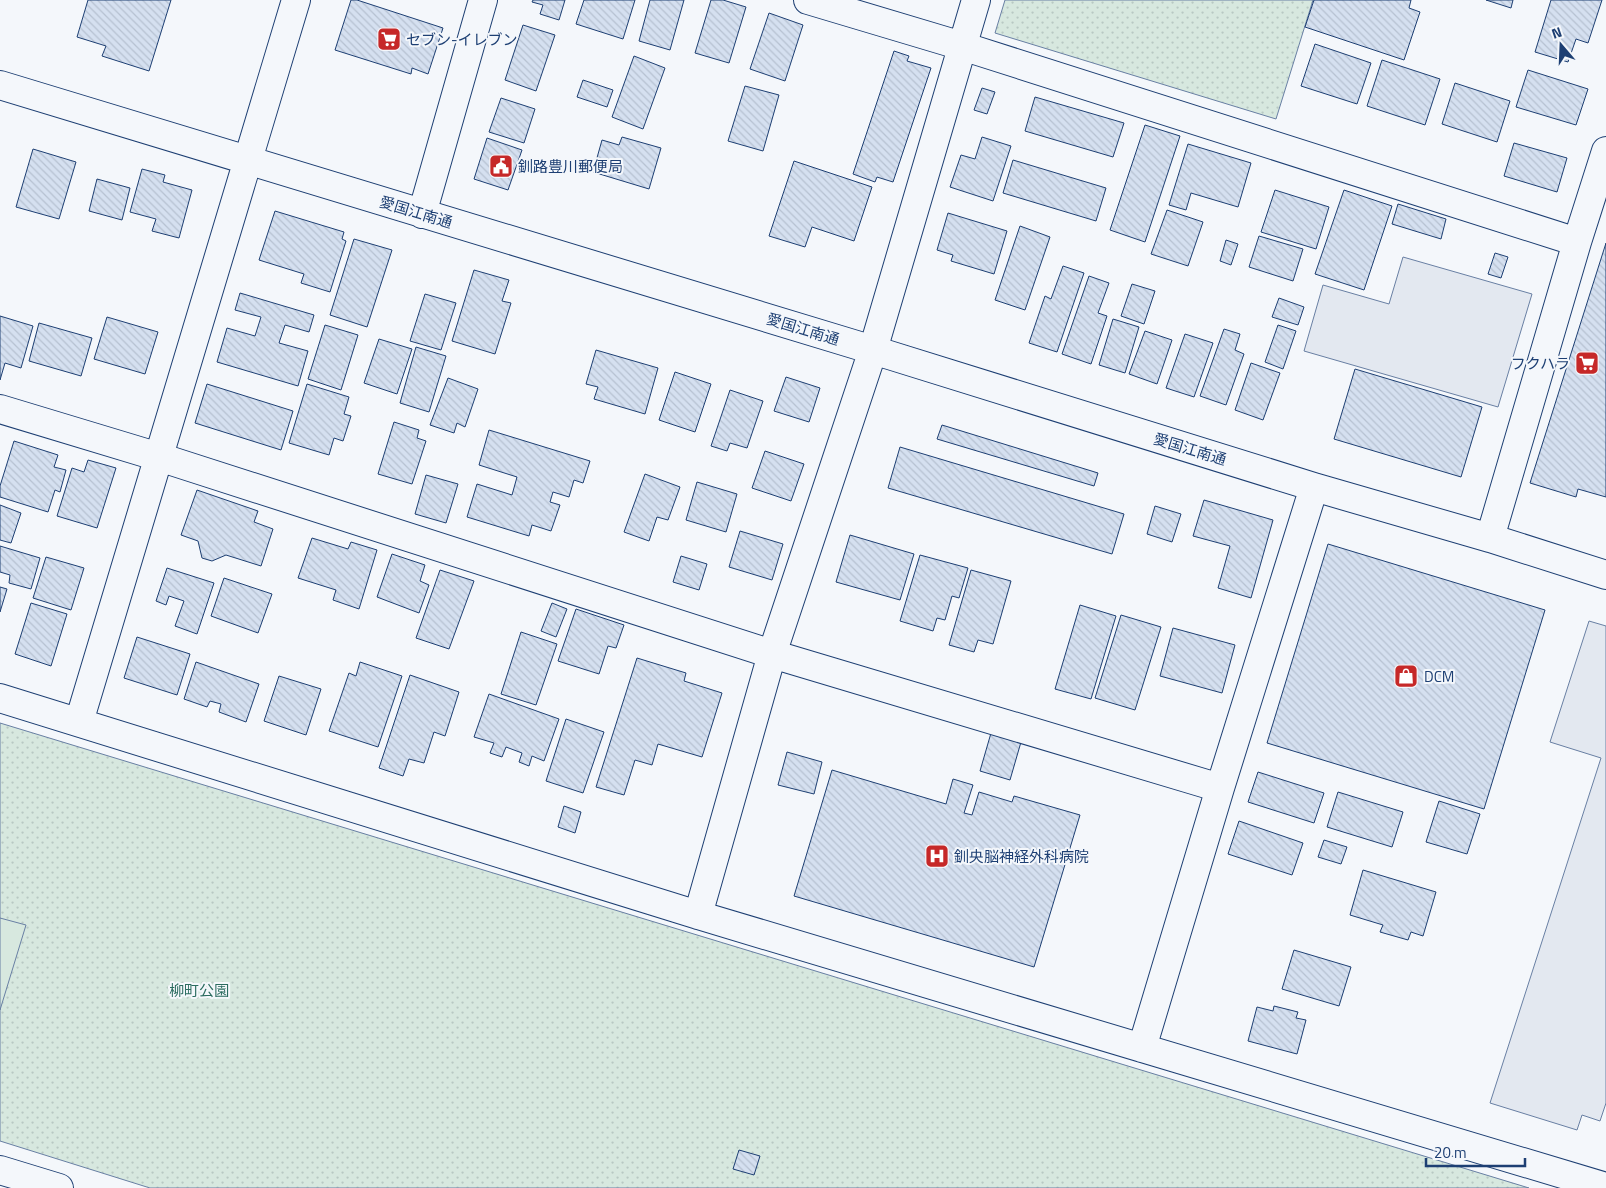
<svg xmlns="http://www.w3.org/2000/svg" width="1606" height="1188" viewBox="0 0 1606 1188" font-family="'Titillium Web','Noto Sans JP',sans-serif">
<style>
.green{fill:url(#green-dots);stroke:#687fa3}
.pitch{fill:#d7e8df;stroke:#687fa3}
.parking{fill:#e3e8f0;stroke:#687fa3}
.building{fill:url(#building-back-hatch);stroke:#1d3f73}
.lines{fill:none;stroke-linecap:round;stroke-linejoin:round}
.street-casing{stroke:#1d3f73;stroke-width:30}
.secondary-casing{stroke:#1d3f73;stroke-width:30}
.street{stroke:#f4f7fb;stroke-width:28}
.secondary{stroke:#f4f7fb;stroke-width:28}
.labels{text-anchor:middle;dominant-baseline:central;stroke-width:4;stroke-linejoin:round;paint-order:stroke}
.poi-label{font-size:15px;fill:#1d3f73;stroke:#f4f7fb;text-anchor:start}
.street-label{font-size:15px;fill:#1d3f73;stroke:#f4f7fb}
.park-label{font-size:15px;fill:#2c6c60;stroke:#f4f7fb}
</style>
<defs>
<pattern id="green-dots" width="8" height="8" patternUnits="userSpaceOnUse" patternTransform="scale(1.25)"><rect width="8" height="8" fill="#d7e8df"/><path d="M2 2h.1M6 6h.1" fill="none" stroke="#b8c8c3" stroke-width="1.8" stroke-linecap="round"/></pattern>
<pattern id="building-back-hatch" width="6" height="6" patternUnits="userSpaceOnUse" patternTransform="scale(1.25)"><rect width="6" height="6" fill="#d5e0f0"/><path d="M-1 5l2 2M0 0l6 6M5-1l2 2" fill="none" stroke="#b6c1d1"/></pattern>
</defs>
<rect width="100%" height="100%" fill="#f4f7fb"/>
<path class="green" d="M1005,0H1313L1276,119L995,33Z
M0,723L1529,1188H150L0,1141Z"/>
<path class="pitch" d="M0,918L26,925L0,1010Z"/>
<path class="parking" d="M1403,257L1532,294L1498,407L1304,351L1323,285L1389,304Z
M1589,621L1606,626V1103L1600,1121L1582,1115L1577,1130L1490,1103L1601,758L1550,742Z"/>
<path class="building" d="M88,0H171L149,71L102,56L106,46L77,37Z
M351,0H357L443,28L428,74L412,68L411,74L335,50Z
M533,0H565L559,20L540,14L543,5L532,2Z
M584,0H635L623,39L576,24Z
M650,0H684L670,50L639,41Z
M711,0H723L746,7L729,63L695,53Z
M1314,0H1411L1409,8L1420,12L1404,60L1305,27Z
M1486,0H1513L1511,8Z
M1551,0H1602L1588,43L1576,39L1568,62L1535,52Z
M769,13L803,25L785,81L750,69Z
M523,25L555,35L536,91L505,80Z
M1315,44L1371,63L1357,104L1301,86Z
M894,51L909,56L907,61L931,68L893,182L877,177L875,182L853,174Z
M634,56L665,68L643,129L612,117Z
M1382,60L1440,79L1425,125L1367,106Z
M1528,70L1588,89L1576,125L1516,107Z
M583,80L613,90L607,107L577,97Z
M1455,83L1510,101L1497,142L1442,124Z
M745,86L779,95L763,151L728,141Z
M982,88L995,92L987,114L974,110Z
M1035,97L1124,123L1113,157L1025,131Z
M501,98L535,109L524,143L489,132Z
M1145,125L1180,136L1145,242L1110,230Z
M622,137L661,148L649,189L593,172L602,140L619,145Z
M982,137L1011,146L993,201L950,187L961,155L975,159Z
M487,138L522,150L508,190L474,179Z
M1514,143L1567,158L1557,192L1504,176Z
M1188,144L1251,163L1238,207L1191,193L1186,210L1169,205Z
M33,149L76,162L59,219L16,207Z
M1013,160L1106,188L1096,221L1003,193Z
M794,161L872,187L854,241L812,227L805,247L769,236Z
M142,169L165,175L163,182L192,190L179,238L152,231L156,219L130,212Z
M97,179L130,188L122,220L89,211Z
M1275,190L1329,207L1316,249L1261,232Z
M1344,190L1392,206L1364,290L1315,274Z
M1398,204L1446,219L1441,239L1392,224Z
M1167,210L1203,222L1188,266L1151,254Z
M275,211L344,232L342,239L346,241L330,292L301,283L304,274L259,260Z
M948,213L1007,231L994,274L951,261L953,255L937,250Z
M1020,226L1050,237L1025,310L995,300Z
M1259,236L1303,249L1293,281L1249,267Z
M354,239L392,250L367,327L330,315Z
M1226,240L1238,244L1231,265L1220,261Z
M1606,243V497L1578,489L1576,497L1530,483Z
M1495,253L1508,257L1501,278L1488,274Z
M1063,266L1084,273L1057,352L1029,343L1045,296L1051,299Z
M474,270L509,280L502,301L511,303L495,354L452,341Z
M1089,276L1109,283L1098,313L1107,316L1091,364L1062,354Z
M1132,284L1155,291L1144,324L1121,316Z
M240,293L314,315L309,332L285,325L279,343L308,351L298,386L217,362L227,328L255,336L261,317L235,310Z
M425,294L456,303L441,350L410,341Z
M1279,298L1304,307L1298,325L1272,317Z
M0,316L33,326L21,368L5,363L0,380Z
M107,317L158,332L145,374L94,359Z
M1113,319L1139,327L1125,373L1099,365Z
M39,323L92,338L81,376L29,361Z
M325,325L358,335L341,390L308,379Z
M1278,325L1296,331L1283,369L1265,362Z
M1224,329L1240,334L1235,350L1244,354L1226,405L1200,396Z
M1145,331L1172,340L1157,384L1129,374Z
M1185,334L1213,343L1194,397L1166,388Z
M379,339L412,349L397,394L364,383Z
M416,347L446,356L429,412L400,403Z
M596,350L658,368L645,414L594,399L598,387L586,384Z
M1251,363L1280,373L1263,420L1235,410Z
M1355,369L1482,407L1461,477L1334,439Z
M675,372L711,384L695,432L659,420Z
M786,377L820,388L809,422L774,411Z
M448,378L478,389L465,427L457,423L454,433L430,425Z
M207,384L293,411L281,450L195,423Z
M307,384L349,397L344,414L351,416L343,441L334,438L329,455L289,443Z
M730,390L763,401L747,448L730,443L727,451L711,446Z
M394,422L419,430L417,438L426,441L412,484L378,474Z
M942,425L1098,473L1094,486L937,439Z
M489,430L590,461L583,483L574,480L569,497L553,492L550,502L560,505L551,531L532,525L529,536L467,517L477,484L512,495L517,477L479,465Z
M14,441L58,455L54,467L66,470L60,492L55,490L48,512L0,497V486Z
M900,447L1124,514L1112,554L888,488Z
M765,451L804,464L791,501L752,488Z
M88,460L116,468L97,528L57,516L72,468L84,472Z
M645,474L680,487L668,520L657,517L649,541L624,532Z
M426,475L458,484L446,523L415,514Z
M697,482L737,494L726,532L686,520Z
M197,490L258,511L254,522L273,529L261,566L226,555L212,561L202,558L198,541L181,535Z
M1204,500L1273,520L1251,598L1218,588L1230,546L1193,536Z
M0,505L21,513L11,543L0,540Z
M1155,506L1181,514L1172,542L1147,534Z
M740,531L783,544L772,580L729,567Z
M850,535L914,554L900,600L836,582Z
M312,538L348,549L351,542L377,550L359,609L333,600L336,590L298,578Z
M1328,544L1545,610L1484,809L1267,743Z
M0,546L40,558L31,589L9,583L10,575L0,572Z
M392,554L425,565L420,581L429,585L419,613L377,597Z
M920,555L968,568L959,598L952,596L945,620L937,618L933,631L900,621Z
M681,556L707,564L699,590L673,582Z
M46,557L84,568L71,610L33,598Z
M167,568L214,583L197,634L175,626L184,601L169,596L166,605L156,601Z
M440,570L474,581L449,649L416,638Z
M971,570L1011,581L993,644L978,640L974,652L949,645Z
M224,578L272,594L258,633L211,616Z
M0,587L7,589L0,612Z
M31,603L67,614L51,666L15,654Z
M552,603L567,609L556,637L541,631Z
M1080,605L1116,616L1091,699L1055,689Z
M576,609L624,625L616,648L608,646L599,674L558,661Z
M1121,615L1161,627L1135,710L1095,698Z
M1173,628L1235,645L1222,693L1160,676Z
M521,632L557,644L536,705L501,694Z
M137,637L190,654L177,695L124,678Z
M637,658L686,673L684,681L722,693L702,757L658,744L652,765L635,760L624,795L596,787Z
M196,662L259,684L246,722L219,712L221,704L210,701L207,707L184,699Z
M360,662L402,676L378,747L329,731L349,673L356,676Z
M410,675L459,692L445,736L434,732L424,763L409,759L403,776L379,768Z
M279,676L321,689L306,735L264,721Z
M489,694L559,719L544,761L532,756L529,766L519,762L522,753L506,747L502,757L490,753L494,743L474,737Z
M566,719L604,732L583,793L546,781Z
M991,733L1021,742L1010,780L980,771Z
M787,752L822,762L814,794L778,785Z
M832,770L946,804L953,779L973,785L964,813L972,815L979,792L1012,802L1014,796L1080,815L1034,967L794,896Z
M1258,772L1324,793L1314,823L1248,802Z
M1338,792L1403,812L1392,847L1327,827Z
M1439,801L1480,814L1467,854L1426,842Z
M564,806L581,812L575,833L558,827Z
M1239,821L1303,843L1292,875L1228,854Z
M1324,840L1347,847L1341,864L1318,857Z
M1363,870L1436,892L1423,936L1411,932L1408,940L1380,932L1383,925L1350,915Z
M1294,950L1351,967L1339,1006L1282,989Z
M1274,1006L1298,1012L1296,1018L1306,1020L1297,1054L1248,1041L1257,1007L1273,1011Z
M739,1150L760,1156L754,1175L733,1169Z"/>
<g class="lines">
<g class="street-casing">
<path id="street" d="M808,0L962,46L1577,242
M0,85L873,350L1314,487L1490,538L1606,575
M422,214L483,0
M0,409L159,457L772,654L1220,788
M1490,538L1577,242L1606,151
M0,698L698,915L1606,1187
M79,722L296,0
M698,915L772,654L873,350L976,0
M1142,1048L1220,788L1314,487"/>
</g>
<g class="secondary-casing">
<path id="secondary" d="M0,1170L59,1188"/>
</g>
<use href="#street" class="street"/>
<use href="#secondary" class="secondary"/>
</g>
<defs>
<g id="supermarket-square" transform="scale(1.25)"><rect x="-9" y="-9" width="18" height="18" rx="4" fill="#c62828" stroke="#f4f7fb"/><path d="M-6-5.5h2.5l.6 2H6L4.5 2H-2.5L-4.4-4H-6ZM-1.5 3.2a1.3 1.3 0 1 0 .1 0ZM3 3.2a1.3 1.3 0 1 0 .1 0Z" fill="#fff"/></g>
<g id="civic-square" transform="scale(1.25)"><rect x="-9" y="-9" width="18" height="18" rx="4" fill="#c62828" stroke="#f4f7fb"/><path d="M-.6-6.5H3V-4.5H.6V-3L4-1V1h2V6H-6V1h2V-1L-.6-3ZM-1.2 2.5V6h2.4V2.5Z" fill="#fff"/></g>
<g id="shop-square" transform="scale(1.25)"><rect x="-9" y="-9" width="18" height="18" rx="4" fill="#c62828" stroke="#f4f7fb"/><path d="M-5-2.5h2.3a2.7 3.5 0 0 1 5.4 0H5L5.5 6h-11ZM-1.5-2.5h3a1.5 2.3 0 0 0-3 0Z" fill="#fff"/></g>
<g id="hospital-square" transform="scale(1.25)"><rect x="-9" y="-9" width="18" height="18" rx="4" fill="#c62828" stroke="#f4f7fb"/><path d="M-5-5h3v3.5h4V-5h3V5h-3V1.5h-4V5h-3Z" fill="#fff"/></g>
</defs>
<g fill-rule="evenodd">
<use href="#supermarket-square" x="389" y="39"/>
<use href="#civic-square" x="501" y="166"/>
<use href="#supermarket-square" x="1587" y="363"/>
<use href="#shop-square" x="1406" y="676"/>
<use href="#hospital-square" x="937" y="856"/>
</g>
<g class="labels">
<g class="poi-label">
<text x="406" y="39">セブン-イレブン</text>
<text x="518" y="166">釧路豊川郵便局</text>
<text x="1570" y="363" text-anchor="end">フクハラ</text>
<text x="1424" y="676">DCM</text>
<text x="954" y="856">釧央脳神経外科病院</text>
</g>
<g class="street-label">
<text transform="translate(416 212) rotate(17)">愛国江南通</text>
<text transform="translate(803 329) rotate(17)">愛国江南通</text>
<text transform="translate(1190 449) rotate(17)">愛国江南通</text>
</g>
<g class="park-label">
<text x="199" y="990">柳町公園</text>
</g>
</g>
<g transform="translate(1561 45) rotate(341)" stroke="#f4f7fb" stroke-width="4" paint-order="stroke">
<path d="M0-4L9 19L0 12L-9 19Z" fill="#1d3f73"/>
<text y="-8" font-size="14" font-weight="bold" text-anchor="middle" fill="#1d3f73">N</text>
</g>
<path d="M1426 1158v8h99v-8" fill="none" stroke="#1d3f73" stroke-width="2.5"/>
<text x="1434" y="1158" font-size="15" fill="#1d3f73" stroke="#f4f7fb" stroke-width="4" paint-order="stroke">20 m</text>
</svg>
